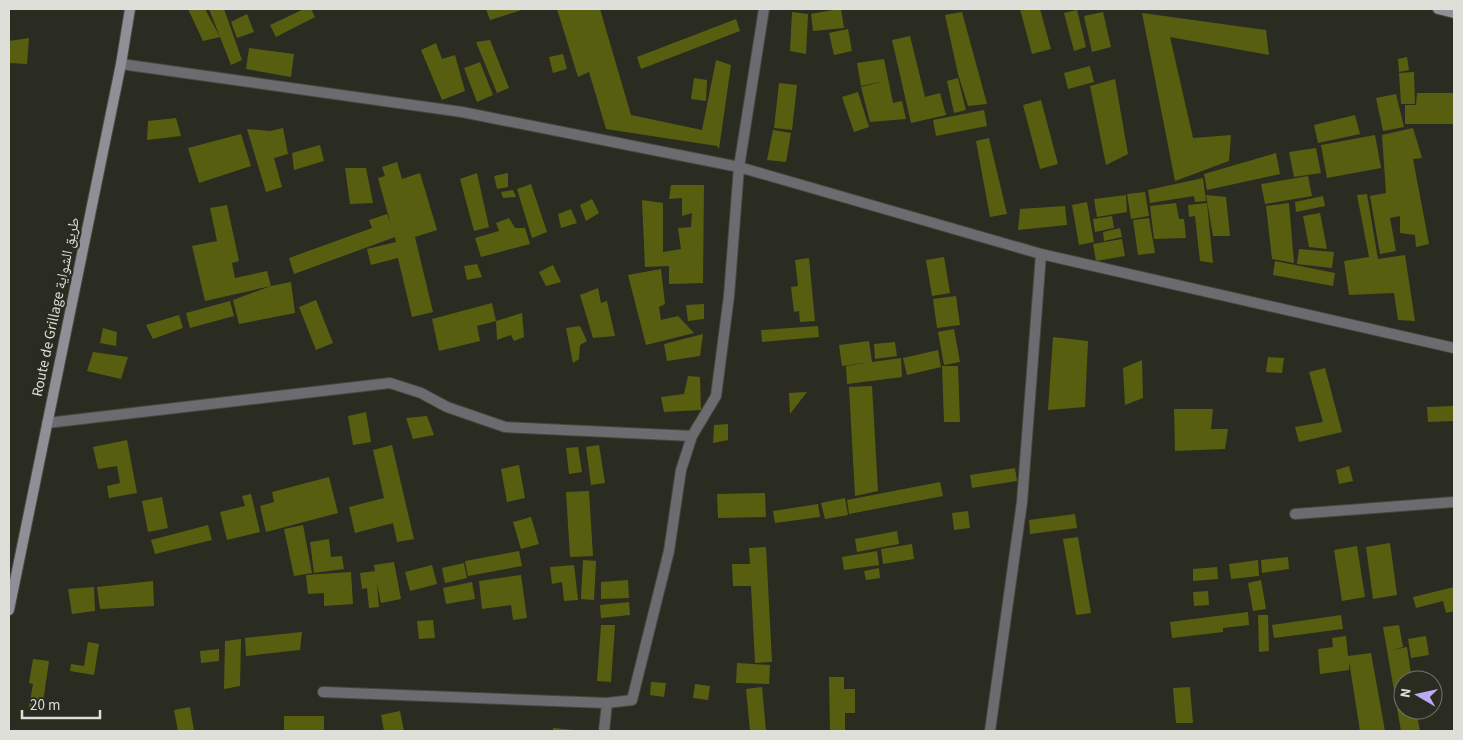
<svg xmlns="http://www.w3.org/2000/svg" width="1463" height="740" viewBox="0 0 1463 740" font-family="'Source Sans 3','Noto Naskh Arabic',sans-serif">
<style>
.building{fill:#585e10}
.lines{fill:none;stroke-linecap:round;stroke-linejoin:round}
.street-casing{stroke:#47493e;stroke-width:12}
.secondary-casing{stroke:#47493e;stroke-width:12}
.street{stroke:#6b6b70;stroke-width:10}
.secondary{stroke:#908e97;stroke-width:10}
.labels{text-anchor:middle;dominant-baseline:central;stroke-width:4.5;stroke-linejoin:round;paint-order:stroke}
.street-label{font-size:15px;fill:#dddfd8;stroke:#2a2c21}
</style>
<rect width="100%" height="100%" fill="#2a2c21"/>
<path class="building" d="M188,9H205L220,37L203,41Z
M209,9H224L242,60L231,65Z
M304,9H311L315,17L276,37L270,25Z
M486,9H525L490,20Z
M557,9H600L631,115L702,130L716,60L731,65L719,149L717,146L606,129L589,72L578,77Z
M838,9H841L844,28L813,31L811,14Z
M1020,9H1040L1051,49L1032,54Z
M1077,10L1086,47L1074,51L1064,13Z
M792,12L808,14L806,54L790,51Z
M962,12L987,104L968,106L958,74L945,15Z
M1103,12L1111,47L1092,52L1084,16Z
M1142,13L1266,30L1269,55L1170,37L1193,138L1231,135L1229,161L1175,181Z
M247,14L254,32L237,38L231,22Z
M736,19L740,31L641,69L637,57Z
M848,29L852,51L834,55L829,33Z
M910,36L925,97L940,93L946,115L911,123L892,40Z
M29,38L27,64L10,63L9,41Z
M490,40L509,88L497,93L476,42Z
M436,43L442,59L455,55L465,91L442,100L421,50Z
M249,48L294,54L291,77L246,69Z
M563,54L567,69L553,73L549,57Z
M1407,57L1409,70L1399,72L1398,59Z
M884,59L893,103L902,101L906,119L870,122L861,87L885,81L861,86L857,63Z
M480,62L493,95L477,102L464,68Z
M1090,66L1094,82L1068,89L1064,73Z
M1414,72L1415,104H1401L1399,73Z
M694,78L707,80L706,101L691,99Z
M958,78L966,110L954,113L947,81Z
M1115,79L1128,154L1106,165L1090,86Z
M779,83L797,85L792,130L774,128Z
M858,92L869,127L854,132L842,97Z
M1417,93H1454V124H1405V105H1416Z
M1396,94L1404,127L1383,131L1376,98Z
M1041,100L1058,164L1040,169L1023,105Z
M984,110L987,126L936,136L933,120Z
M1355,115L1360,134L1318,143L1314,125Z
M176,118L181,136L147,140L148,121Z
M283,128L288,154L274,158L282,187L266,192L247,129L270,131Z
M1413,128L1422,158L1413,159L1429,244L1416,247L1415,235L1400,233V216L1390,218L1396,251L1380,254L1370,196L1386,193L1382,135Z
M773,130L791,133L786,162L767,160Z
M241,134L251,166L199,183L188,148Z
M1375,135L1381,168L1327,178L1321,145Z
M989,138L1007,214L990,217L976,141Z
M320,145L324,161L294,170L292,153Z
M1316,148L1321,173L1294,177L1289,152Z
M1276,153L1280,174L1207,190L1204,174Z
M397,162L402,179L420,173L437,230L415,237L433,312L412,317L398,258L371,265L367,249L396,242L395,237L294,274L289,258L372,228L369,220L387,214L391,225L378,178L385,176L382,167Z
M345,168H366L373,203L350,204Z
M477,173L489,227L474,231L460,179Z
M508,173V187L497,189L494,176Z
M1308,176L1312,196L1265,204L1261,184Z
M1203,178L1206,201L1195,202L1194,196L1150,203L1148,190Z
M531,184L547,232L532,238L517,189Z
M671,185H704L703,283L669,284V266L645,267L642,200L663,203V252L681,249L678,228L691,227L692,213L682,216V198L669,199Z
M513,190L516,197L503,198L501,192Z
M1145,192L1149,216L1131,219L1127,194Z
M1367,194L1378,259L1405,255L1415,321L1398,320L1394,293L1349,295L1344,261L1369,257L1357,195Z
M1126,195L1127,212L1097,217L1094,199Z
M1206,195L1226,197L1230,236H1213Z
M1323,196L1325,206L1296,212L1295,202Z
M592,199L599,213L586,221L580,205Z
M1087,202L1094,242L1079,245L1072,205Z
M1176,203L1179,219H1184L1186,238L1154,239L1150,206Z
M1207,203L1213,263L1200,261L1195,216L1189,217L1188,205Z
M1289,203L1294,263L1272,259L1266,206Z
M227,205L239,261L232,263L235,278L267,271L271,286L205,301L192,246L217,241L210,208Z
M1065,206L1067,225L1018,230L1020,209Z
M571,209L577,223L561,228L558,214Z
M1320,213L1327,249L1309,247L1303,216Z
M1112,216L1114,228L1095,232L1093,219Z
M509,218L515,228H525L530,244L481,257L475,238L499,231L496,223Z
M1149,218L1155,253L1138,255L1133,220Z
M1120,228L1122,237L1104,241L1103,232Z
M1122,239L1125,256L1096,261L1093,244Z
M1299,249L1334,252L1332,268L1297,264Z
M944,257L950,293L932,296L926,260Z
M809,258L815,321L800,322L799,311L794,312L791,287L798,286L795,260Z
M1275,261L1335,273L1333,286L1273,275Z
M477,264L482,277L467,280L464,266Z
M553,265L561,282L546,286L539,272Z
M661,269L665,304L659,307L661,320L678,316L694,333L646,345L628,275Z
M291,282L295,313L239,324L233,300L271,286Z
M598,288L601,303L607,301L615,336L593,338L580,295Z
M956,296L960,325L937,328L933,299Z
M316,300L333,343L316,350L299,307Z
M230,301L234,316L190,328L186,313Z
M492,303L496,321L477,326L480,341L439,351L432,319Z
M704,304V319L688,321L686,305Z
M522,313L524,337L514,341L511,335L497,340L496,321Z
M179,315L183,328L153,339L146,325Z
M580,326L587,341L580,345L579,359L573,363L566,328Z
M818,326L819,337L762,342L761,330Z
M103,328L117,332L116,346L100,343Z
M954,329L960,362L944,365L938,332Z
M703,334L700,356L667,361L664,344Z
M1053,337L1088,341L1085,407L1048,410Z
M869,341L872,362L901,358L902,377L847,384L846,366L870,362L842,366L839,345Z
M895,342L897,356L875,359L874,344Z
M938,350L941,367L907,375L903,358Z
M93,352L128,357L121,379L87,371Z
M1268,357L1284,358L1282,373L1266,372Z
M1142,360L1143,398L1125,405L1123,368Z
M942,366H958L960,422H944Z
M1325,368L1342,432L1299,442L1295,427L1323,422L1309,372Z
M688,376L700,377L701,410L664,412L661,397L684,394Z
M872,386L878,491L855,496L849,387Z
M807,392L790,414L789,393Z
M1454,406V421L1428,422L1427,407Z
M1174,409H1213L1211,429H1228L1225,449L1175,451Z
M366,412L371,442L353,445L348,416Z
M427,416L434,435L413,439L406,418Z
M728,424V440L713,443L714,425Z
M127,440L137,493L109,498L107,486L120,483L117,466L98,469L93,447Z
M392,445L414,539L397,542L393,523L355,533L349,507L384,498L373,450Z
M599,445L605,483L591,485L586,447Z
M578,447L582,472L569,474L566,448Z
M519,465L525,498L507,502L501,469Z
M1349,466L1353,481L1339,484L1336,470Z
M1015,468L1017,481L972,488L970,475Z
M329,477L338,513L266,532L260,506L274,502L272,492Z
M940,482L943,496L849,514L847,500Z
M589,491L593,556L570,557L566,492Z
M765,493L766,517L718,518L717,494Z
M251,494L260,532L227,540L220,512L245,506L242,496Z
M162,497L168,528L148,532L142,501Z
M845,498L848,515L825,519L821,503Z
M818,504L820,517L775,523L773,511Z
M968,511L970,528L954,530L952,513Z
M1075,514L1077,528L1030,534L1029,520Z
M531,517L539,544L521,549L513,522Z
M208,525L212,540L155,554L151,540Z
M303,525L312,573L294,576L284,529Z
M897,531L899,544L857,552L855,539Z
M1078,537L1091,613L1076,615L1063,539Z
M329,539L331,557L342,556L344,569L314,573L310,542Z
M1390,543L1397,595L1373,599L1366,547Z
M912,544L914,559L883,564L881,549Z
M1357,546L1365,597L1342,601L1334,550Z
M766,547L772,662L755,663L751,586H733L732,564H750L749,548Z
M519,551L522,566L468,576L465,561Z
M877,551L879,565L844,570L842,557Z
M1288,557L1289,569L1262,573L1261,560Z
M583,560L596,561L594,600L581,599Z
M1258,560L1259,576L1231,579L1229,564Z
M394,562L401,599L381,603L377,583L379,607L369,608L367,588L362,589L360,573L375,571L374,565Z
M464,563L467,578L445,583L442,568Z
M432,565L437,584L410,591L405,572Z
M574,565L578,600L564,601L562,582L552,584L550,567Z
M1217,567L1218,579L1193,581V569Z
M879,568L880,578L866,580L864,571Z
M351,572L353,604L324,606V593L308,594L306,575Z
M521,575L527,618L513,620L511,605L482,609L479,581Z
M628,580L629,598L601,599V582Z
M1261,580L1266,609L1253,611L1248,583Z
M153,581L154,606L100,609L97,587Z
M472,582L475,599L446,604L443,588Z
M94,587L95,611L72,614L68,589Z
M1454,587V611L1446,613L1443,601L1416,608L1413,597Z
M1208,591L1209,605L1194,606L1193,592Z
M629,602L630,615L601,618L600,605Z
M1248,612L1249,625L1223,628V632L1172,638L1170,622Z
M1258,615H1268L1269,651L1259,652Z
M1341,615L1343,629L1274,638L1272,625Z
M433,620L435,638L419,639L417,621Z
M601,625H615L611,682L597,681Z
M1399,625L1403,647L1392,650L1407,647L1412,680H1403V710H1416L1420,731H1401L1383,627Z
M302,632L300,650L246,656L245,638Z
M1346,636L1348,656L1371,653L1385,731H1360L1349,661V670L1320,674L1318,649L1333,647L1332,638Z
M1426,636L1429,655L1411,658L1408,639Z
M241,639L240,686L224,689L225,641Z
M88,642L99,644L94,675L70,671L71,664L84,666Z
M219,649V661L201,663L200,651Z
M33,659L49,661L42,709L29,707L33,684L29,683Z
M737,663L770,665L769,684L736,683Z
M829,677H844V689H855V713H845V730L830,731Z
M651,682L666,683L664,697L650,695Z
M695,684L710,686L708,700L693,698Z
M762,687L766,731H750L746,689Z
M1190,687L1193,723H1176L1173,688Z
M190,707L194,731H178L174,710Z
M400,711L404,731H384L381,715Z
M284,716H324V730L284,731Z
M553,728L574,730V731H553Z"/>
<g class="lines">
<g class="street-casing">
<path id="street" d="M121,64L462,112L739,167L1041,254L1454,348
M47,423L390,383L421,393L447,407L505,427L692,436
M1295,514L1454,502
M323,692L607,703L632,700L669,551L681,470L692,436L716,396L729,296L739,167L764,9
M604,731L607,703
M990,731L1022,502L1041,254"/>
</g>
<g class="secondary-casing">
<path id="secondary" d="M1438,9L1454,13
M9,610L121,64L130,9"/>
</g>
<use href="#street" class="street"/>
<use href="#secondary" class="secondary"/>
</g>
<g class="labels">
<g class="street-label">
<text transform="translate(56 307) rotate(-78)">Route de Grillage طريق الشواية</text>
</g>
</g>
<rect width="1463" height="740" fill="none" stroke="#dddfd8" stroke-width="20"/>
<g transform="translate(1418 695) rotate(279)"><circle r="24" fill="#2a2c21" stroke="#72746a"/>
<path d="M0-4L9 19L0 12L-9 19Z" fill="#bbaaf6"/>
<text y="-8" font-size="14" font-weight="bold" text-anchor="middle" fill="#dddfd8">N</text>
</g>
<path d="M22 710v8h78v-8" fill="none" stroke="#dddfd8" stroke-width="2.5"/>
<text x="30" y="710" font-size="15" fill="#dddfd8" stroke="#2a2c21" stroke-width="4" paint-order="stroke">20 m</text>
</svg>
